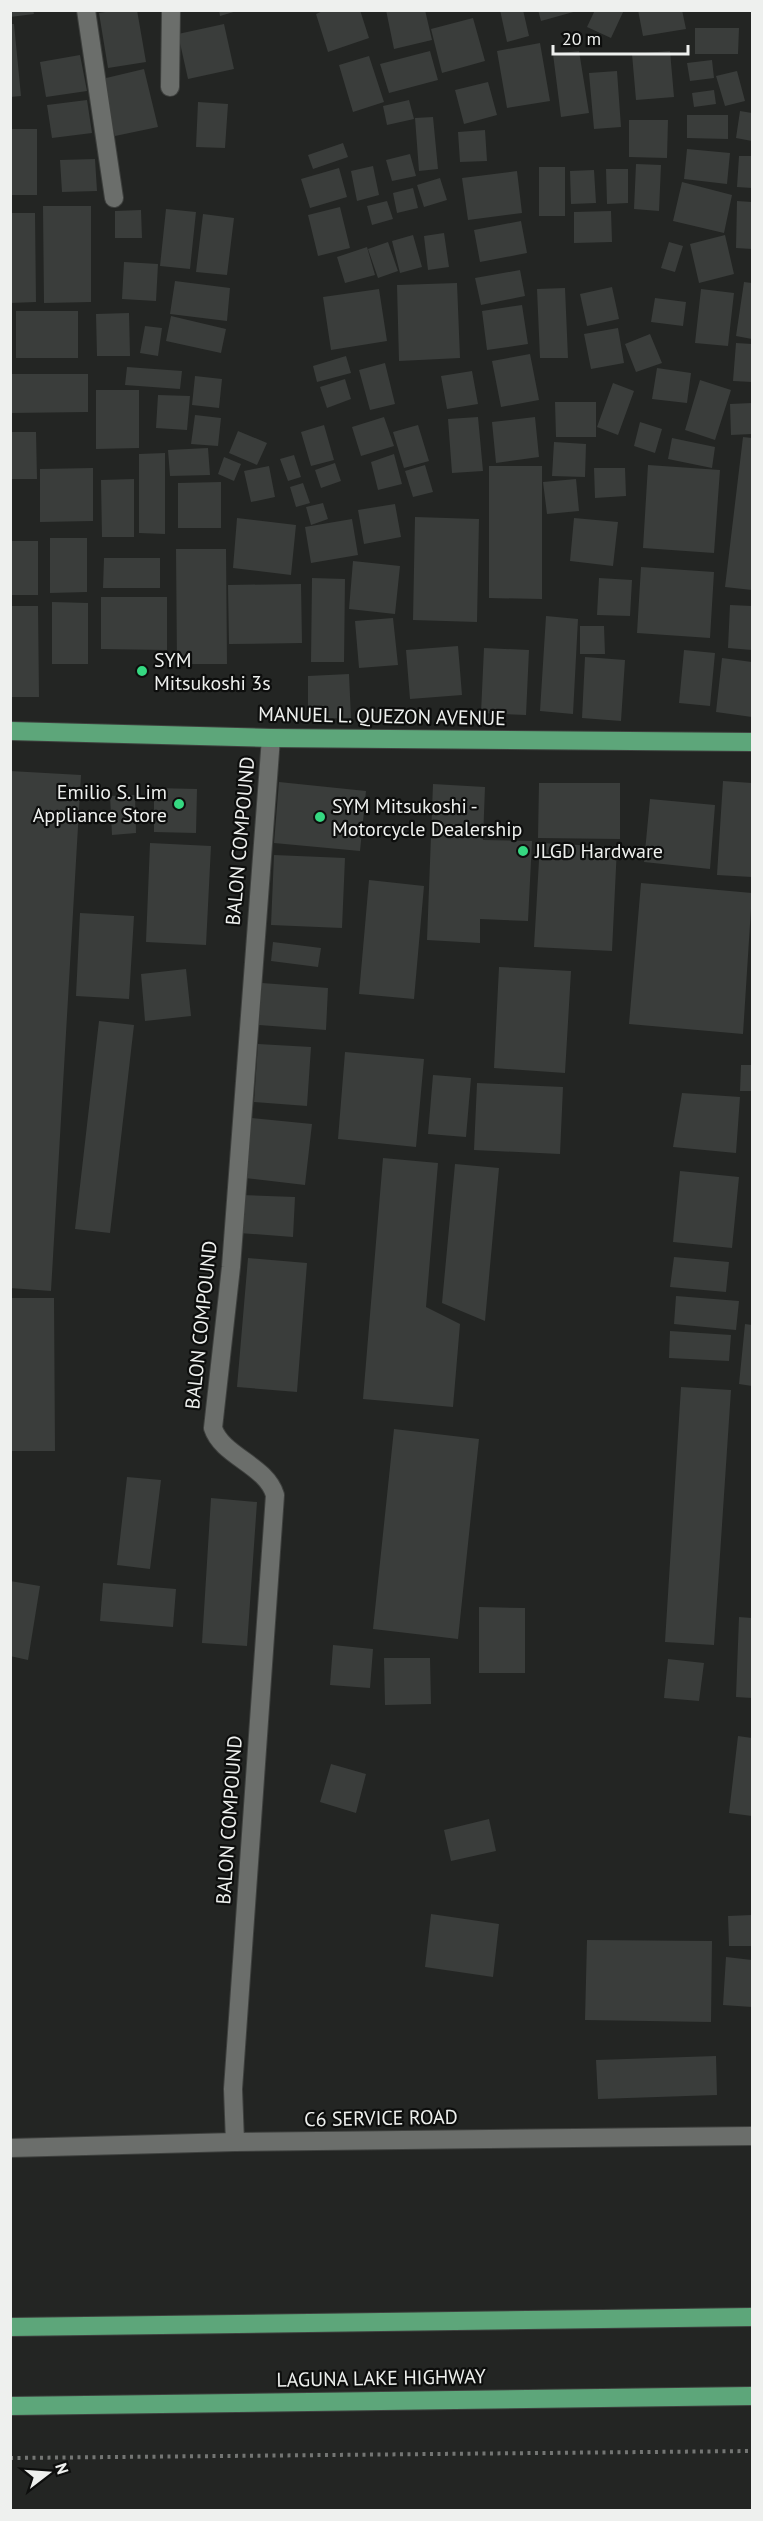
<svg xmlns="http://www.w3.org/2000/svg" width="763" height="2521" viewBox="0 0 763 2521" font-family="'PT Sans',sans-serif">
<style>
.building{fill:#3a3d3b}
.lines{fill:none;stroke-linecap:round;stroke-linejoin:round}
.minor-casing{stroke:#3e403e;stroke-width:20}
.major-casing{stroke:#3e403e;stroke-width:20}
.path{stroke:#737573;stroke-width:4;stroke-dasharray:3 4.5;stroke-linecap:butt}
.minor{stroke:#6b6e6b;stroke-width:18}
.major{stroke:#5da67a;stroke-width:18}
.poi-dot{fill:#35d881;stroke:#0d0e0d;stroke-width:2}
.labels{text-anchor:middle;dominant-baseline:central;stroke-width:4.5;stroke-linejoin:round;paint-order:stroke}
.poi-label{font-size:20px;fill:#eef0ee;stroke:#0d0e0d;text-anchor:start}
.street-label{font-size:20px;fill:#eef0ee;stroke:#0d0e0d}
</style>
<rect width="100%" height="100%" fill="#232523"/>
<path class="building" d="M10,10H33L34,14L10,17Z
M118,10H137L146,62L108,68L99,13Z
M219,10H237V11L220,16Z
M325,10H360L369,38L328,52L316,14Z
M386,10H425L432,40L394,49Z
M500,10H523L529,36L507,42Z
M538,10H577V11L541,21Z
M595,10H624L611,38L587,27Z
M638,10H682L686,29L643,36Z
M473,18L485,61L442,73L431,29Z
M10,24H14L21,96L10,97Z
M224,24L234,69L188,79L178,34Z
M695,28H739L738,54H695Z
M540,43L550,101L507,108L497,51Z
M430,51L438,80L389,93L380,64Z
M579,51L589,113L561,117L553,54Z
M670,51L674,97L636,100L632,54Z
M80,55L87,91L46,97L40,62Z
M369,56L384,102L353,112L339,65Z
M712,60L714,78L690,81L687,63Z
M144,69L158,127L115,136L102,79Z
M617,71L621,127L594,129L589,73Z
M737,71L745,101L725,106L716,76Z
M488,82L497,115L464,124L455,90Z
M714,90L716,104L694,107L692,93Z
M87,100L92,133L52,138L47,105Z
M409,100L414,119L387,125L383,106Z
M198,102L228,104L225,148L196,147Z
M740,111L752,113V141L736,138Z
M687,115H728V139L687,138Z
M433,117L438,169L419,171L415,118Z
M629,120H668L667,158L629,157Z
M10,129H37V195H10Z
M485,130L487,161L460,162L458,132Z
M343,143L348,157L313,169L308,155Z
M687,149L730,153L727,184L684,179Z
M410,154L416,176L392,181L386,160Z
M739,156H752V188L737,187Z
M95,159L97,191L62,192L60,160Z
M636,164L661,165L659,211L634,209Z
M373,166L379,195L357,201L351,171Z
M539,167H565V216H539Z
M339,168L347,197L310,208L301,179Z
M606,169H628V203L607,204Z
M594,170L596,203L571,204L570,171Z
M517,171L522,213L468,220L462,178Z
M440,178L447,200L424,207L417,185Z
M682,182L732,195L724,233L673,221Z
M413,188L418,208L397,213L393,193Z
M387,201L393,219L372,225L367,206Z
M737,201L752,202V249L736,248Z
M43,206H91V302L44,303Z
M340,207L350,248L318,256L308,215Z
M166,209L196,212L190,269L160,266Z
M141,210L142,238H115V211Z
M611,211L612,242L574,243V212Z
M10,213H35L36,302L10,303Z
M203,214L234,218L227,275L196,272Z
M521,221L527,253L480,262L474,230Z
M444,233L449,267L428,270L424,236Z
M413,235L422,267L400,273L392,241Z
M725,235L734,274L699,283L690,244Z
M388,242L398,271L378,278L368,249Z
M669,242L683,246L675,272L661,268Z
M367,247L375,275L345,283L337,257Z
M124,262L158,264L156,301L122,299Z
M520,270L525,296L481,305L475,278Z
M175,281L230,288L227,321L170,314Z
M744,282L752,283V339L736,336Z
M457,283L460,358L399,361L397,285Z
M612,287L619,319L587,326L580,294Z
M565,288L568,358H540L537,289Z
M379,289L387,341L331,350L323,297Z
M701,289L734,293L728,346L695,343Z
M655,298L686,302L683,326L651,322Z
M522,305L528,344L487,350L482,311Z
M16,311H78V358H16Z
M129,313L130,356H97L96,314Z
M171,316L226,329L221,353L166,341Z
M145,326L162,328L158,356L140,353Z
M618,328L624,363L591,369L584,334Z
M650,334L662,363L636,372L625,344Z
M736,343L752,344V382L733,381Z
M530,354L539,400L501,407L492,361Z
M346,356L351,373L317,382L313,366Z
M385,363L395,404L370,410L359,370Z
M127,367L182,371L180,389L125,385Z
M657,368L691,373L687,403L652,399Z
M472,371L478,404L447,409L441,376Z
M10,374H88V412L10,413Z
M195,376L222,379L219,408L192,405Z
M345,379L351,399L327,408L320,387Z
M700,380L731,390L715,440L685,430Z
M613,383L634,391L618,435L597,427Z
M96,390H139V448L96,449Z
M158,395L190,396L187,430L156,428Z
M555,402H596V437H556Z
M752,403V434L731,435L730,404Z
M195,415L221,418L218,446L191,444Z
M384,417L394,446L361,456L352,427Z
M478,417L483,471L452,473L448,419Z
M535,417L539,457L496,463L492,422Z
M640,422L662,429L655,453L634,446Z
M324,425L334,460L311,466L301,432Z
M418,425L429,461L404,468L393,432Z
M238,431L267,443L257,465L229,453Z
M10,432H36L37,479H10Z
M743,437L752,438V590L725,587Z
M672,438L715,447L712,468L668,459Z
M554,442L586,444L585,477L552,476Z
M208,448L210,475L170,476L168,450Z
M165,453V534L139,533V454Z
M394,454L402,484L378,490L371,462Z
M294,455L301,477L288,481L280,459Z
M224,457L241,464L234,481L218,474Z
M335,463L341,481L321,488L315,470Z
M425,465L433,492L413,497L405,471Z
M648,465L720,470L714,553L643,548Z
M269,466L275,497L251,502L244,471Z
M489,466H542V599L489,598Z
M93,468V521L40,522V469Z
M594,468H625L626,496L595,498Z
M134,479V537H102L101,480Z
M576,479L579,511L547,514L543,482Z
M221,482V528H178V483Z
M303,483L310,503L296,507L290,487Z
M323,503L328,519L311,525L306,507Z
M395,504L401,537L364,544L358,510Z
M415,517L479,519L477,622L413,620Z
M237,518L296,525L291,575L233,568Z
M574,518L618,522L613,566L570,561Z
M352,519L358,555L311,563L305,527Z
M50,538H87V592L50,593Z
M10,541H38V595H10Z
M176,549H226L227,664H177Z
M104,558H160V588H103Z
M353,561L400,566L395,614L349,609Z
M641,567L714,572L710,638L637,633Z
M312,578L345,579L344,662H311Z
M599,578L632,580L630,616L597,615Z
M301,584L302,643L229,644L228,585Z
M101,597H167V650L101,649Z
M52,602L88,603V664H52Z
M730,605L752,606V650L728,648Z
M11,606H38L39,697H12Z
M546,616L578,619L573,714L540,711Z
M393,618L398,665L359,668L355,621Z
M580,626H604L605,654H580Z
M458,646L462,695L410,699L406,650Z
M484,648L529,650L526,715L481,713Z
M684,650L715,653L710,706L679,703Z
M585,657L625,660L621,721L582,718Z
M722,658L752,662V717L716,712Z
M349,674L351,718L308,719V676Z
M10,771L81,775L51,1291L10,1288Z
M723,781L752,783V877L717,875Z
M279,782L366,791L360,851L274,843Z
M539,783H620V839L538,838Z
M433,784L485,787L483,840L532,841L528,921L480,919V943L427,940Z
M154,788L197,789L196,833L154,832Z
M135,795L136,833L112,835L110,796Z
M650,799L715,805L710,869L644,862Z
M150,843L211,846L206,945L146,942Z
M540,843L617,847L612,951L534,947Z
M274,855L345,858L342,928L271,925Z
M369,880L424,886L414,999L359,994Z
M641,883L752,893L743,1034L629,1024Z
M80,913L134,916L129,999L76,996Z
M273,942L321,948L318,967L271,961Z
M499,967L571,971L565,1073L494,1068Z
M186,969L191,1016L145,1021L141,974Z
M262,983L328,988L326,1030L259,1025Z
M99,1021L134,1025L110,1233L75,1229Z
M258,1044L311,1047L307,1106L254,1102Z
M345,1052L424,1059L416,1147L338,1139Z
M741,1065H752V1091H740Z
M433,1075L471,1078L466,1137L428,1134Z
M477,1083L563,1087L560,1154L474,1150Z
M682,1093L740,1097L736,1153L673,1147Z
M252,1118L312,1124L305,1185L245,1178Z
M383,1158L438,1163L426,1307L460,1324L453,1407L363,1399Z
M455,1164L499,1168L485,1321L442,1303Z
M680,1171L739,1177L732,1248L673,1242Z
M241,1195L295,1197L293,1237L239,1233Z
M674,1257L729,1262L726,1292L670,1287Z
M248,1258L307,1263L297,1392L237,1387Z
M676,1296L739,1301L736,1330L674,1324Z
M10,1298H54L55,1451H10Z
M745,1324L752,1325V1386L739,1384Z
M670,1331L731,1335L729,1361L669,1358Z
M681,1387L731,1390L714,1645L665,1642Z
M394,1429L479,1439L458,1639L373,1629Z
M127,1477L161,1480L150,1569L117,1565Z
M211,1498L257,1502L247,1646L202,1643Z
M10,1581L40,1586L28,1660L10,1656Z
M103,1583L176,1589L173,1627L100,1621Z
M479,1607L525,1608V1673H479Z
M739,1617L752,1618V1698L736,1697Z
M333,1645L373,1649L370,1688L330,1685Z
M384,1658H430L431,1704L385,1705Z
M668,1659L704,1663L699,1701L664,1698Z
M738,1736L752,1738V1816L729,1813Z
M331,1764L366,1774L356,1813L320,1802Z
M489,1819L496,1851L451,1861L444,1830Z
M431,1914L499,1924L493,1977L425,1967Z
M752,1915V1946H729L728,1916Z
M587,1940L712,1941L711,2022L585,2020Z
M726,1957L752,1960V2007L723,2005Z
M716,2056L717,2095L598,2099L596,2060Z"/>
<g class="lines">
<g class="minor-casing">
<path id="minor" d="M86,10L114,198
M170,87L171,10
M235,2142L233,2089L275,1495C266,1465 222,1456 213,1428L231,1267L271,738
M10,2148L235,2142L752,2136"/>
</g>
<g class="major-casing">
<path id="major" d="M10,731L271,738L752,742
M10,2327L752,2317
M10,2406L752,2396"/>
</g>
<path class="path" d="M10,2458L752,2451"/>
<use href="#minor" class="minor"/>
<use href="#major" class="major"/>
</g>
<g class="poi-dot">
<circle cx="142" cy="671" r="6"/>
<circle cx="179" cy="804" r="6"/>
<circle cx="320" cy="817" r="6"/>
<circle cx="523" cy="851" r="6"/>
</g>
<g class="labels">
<g class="poi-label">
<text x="154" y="660">SYM<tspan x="154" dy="23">Mitsukoshi 3s</tspan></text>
<text x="167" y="792" text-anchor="end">Emilio S. Lim<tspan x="167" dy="23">Appliance Store</tspan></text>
<text x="332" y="806">SYM Mitsukoshi -<tspan x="332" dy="23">Motorcycle Dealership</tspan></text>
<text x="535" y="851">JLGD Hardware</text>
</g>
<g class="street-label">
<text transform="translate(382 716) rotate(1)">MANUEL L. QUEZON AVENUE</text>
<text transform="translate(240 841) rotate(-85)">BALON COMPOUND</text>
<text transform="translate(201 1325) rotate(-84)">BALON COMPOUND</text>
<text transform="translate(229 1820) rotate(-86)">BALON COMPOUND</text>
<text transform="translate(381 2118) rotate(-1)">C6 SERVICE ROAD</text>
<text transform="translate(381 2378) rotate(-1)">LAGUNA LAKE HIGHWAY</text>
</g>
</g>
<rect width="763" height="2521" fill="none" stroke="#eef0ee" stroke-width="24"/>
<g transform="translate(48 2473) rotate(73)" stroke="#0d0e0d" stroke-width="4.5" paint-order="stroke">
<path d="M0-4.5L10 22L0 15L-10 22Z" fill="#eef0ee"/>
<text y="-9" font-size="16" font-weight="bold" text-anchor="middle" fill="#eef0ee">N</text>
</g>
<path d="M553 45v9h135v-9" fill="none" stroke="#eef0ee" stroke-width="3"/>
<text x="562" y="45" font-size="18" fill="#eef0ee" stroke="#0d0e0d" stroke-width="4.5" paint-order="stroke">20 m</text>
</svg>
